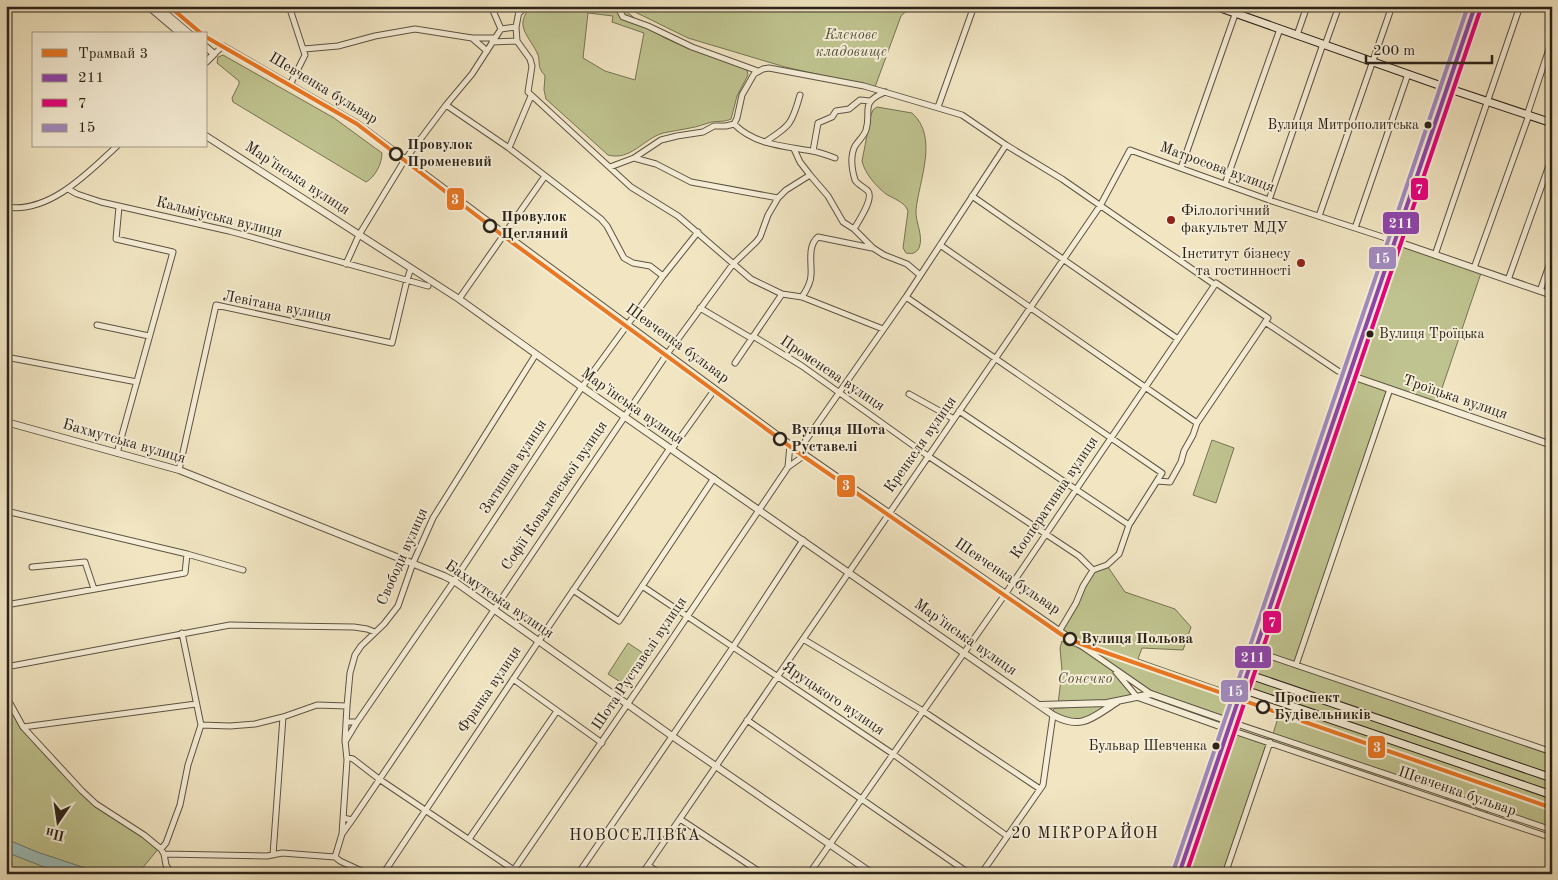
<svg xmlns="http://www.w3.org/2000/svg" width="1558" height="880" viewBox="0 0 1558 880" font-family="'Old Standard TT',serif">
<style>
.green{fill:#bfc38f;stroke:#757354;fill-rule:evenodd}
.water{fill:#9cbeba;stroke:#6f807a}
.lines{fill:none;stroke-linecap:round;stroke-linejoin:round}
.minor-casing{stroke:#5c5443;stroke-width:7}
.tertiary-casing{stroke:#5c5443;stroke-width:8}
.secondary-casing{stroke:#2b2319;stroke-width:9}
.minor{stroke:#f6eed7;stroke-width:5}
.tertiary{stroke:#f6eed7;stroke-width:6}
.secondary{stroke:#f6eed7;stroke-width:7}
.bus-1-casing{stroke:#f6eed7;stroke-width:8}
.bus-2-casing{stroke:#f6eed7;stroke-width:8}
.bus-3-casing{stroke:#f6eed7;stroke-width:8}
.bus-1{stroke:#8e44ad;stroke-width:4}
.bus-2{stroke:#e5007d;stroke-width:4}
.bus-3{stroke:#a18ac0;stroke-width:4}
.tram-1-casing{stroke:#f6eed7;stroke-width:8}
.tram-1{stroke:#e97723;stroke-width:4}
.bus-dot{fill:#2b2319;stroke:#f6eed7;stroke-width:2}
.stop-dot{fill:#f6eed7;stroke:#2b2319;stroke-width:2.5}
.poi-dot{fill:#8f2418;stroke:#f6eed7;stroke-width:2}
.labels{text-anchor:middle;dominant-baseline:central;stroke-width:4;stroke-linejoin:round;paint-order:stroke}
.bus-label{font-size:14px;fill:#2b2319;stroke:#f6eed7;text-anchor:end}
.park-label{font-size:15px;font-style:italic;fill:#57533c;stroke:#f6eed7}
.street-label{font-size:15px;fill:#2b2319;stroke:#f6eed7}
.stop-label{font-size:15px;font-weight:bold;fill:#2b2319;stroke:#f6eed7;text-anchor:start}
.poi-label{font-size:15px;fill:#2b2319;stroke:#f6eed7;text-anchor:start}
.neighbourhood-label{font-size:16px;letter-spacing:1px;fill:#2b2319;stroke:#f6eed7}
.line-badge{stroke:#f6eed7;stroke-width:2}
.badge-label{font-size:14px;text-anchor:middle;font-weight:bold;fill:#fff}
</style>
<rect width="100%" height="100%" fill="#f1e5c2"/>
<filter id="stains"><feTurbulence type="fractalNoise" baseFrequency=".004" numOctaves="4"/><feColorMatrix values="0 0 0 0 .2 0 0 0 0 .09 0 0 0 0 .02 0 0 0 .5 -.17"/></filter>
<radialGradient id="worn" r=".72"><stop offset=".6" stop-color="#630" stop-opacity="0"/><stop offset="1" stop-color="#630" stop-opacity=".3"/></radialGradient>
<path class="green" d="M532,6H620L644,26L665,38L687,48L741,67L747,70L748,75L737,96L731,119C725,122 718,121 712,122C704,124 697,127 690,128C681,130 672,131 663,133C643,139 631,161 608,155L546,99L544,90L545,76C544,74 542,73 541,70C538,66 540,60 538,55C530,36 512,26 532,6ZM588,13L613,16L612,22L644,33L635,80L605,71L583,58Z
M629,6H912L901,16L875,87L785,67L688,38L633,11Z
M223,55L334,118L382,153C382,164 375,177 366,182L233,102L232,98L239,84V81L217,63L218,57Z
M877,107L912,113C939,137 919,180 916,210C915,222 924,236 919,248C916,254 911,254 906,253L903,248L908,211C905,202 894,199 886,194C876,186 865,174 862,161L871,115L873,110Z
M1397,244L1481,273L1437,403L1352,374Z
M1351,379L1387,391L1295,662L1258,650Z
M1212,440L1234,448L1216,503L1193,495Z
M1108,567L1125,592L1175,609L1191,627L1183,650L1142,648L1138,659L1238,694L1229,719L1152,692L1063,630L1084,587L1094,571Z
M1062,641L1090,653L1110,667L1134,696L1116,700L1058,704L1062,671L1060,648Z
M628,643L649,657L628,687L608,674Z
M1256,654L1552,755V776L1250,672Z
M1249,676L1552,781V793L1245,687Z
M6,696L17,718L82,791L159,848L140,871L145,874H103L37,852L6,839Z
M1107,705C1081,721 1083,723 1053,713V710L1055,708H1061Z
M1282,705L1552,798V828L1273,734Z
M1230,732L1267,745L1223,874H1181Z
M1273,738L1407,784L1406,787L1271,742Z
M1447,797L1488,810L1487,814L1445,801Z
M6,852L62,874H6Z"/>
<path class="water" d="M6,839L37,852L103,874H62L6,852Z"/>
<g class="lines">
<g class="minor-casing">
<path id="minor" d="M289,6L305,55L291,83
M491,6L501,29
M520,6L516,27L517,41L530,59L532,66L528,92L631,187L678,216L751,279L782,294L802,297L883,329
M617,6L623,17L648,26L692,47L758,71
M519,13L527,6
M501,29L516,27
M1297,35L1307,6
M472,38L487,51
M492,42L517,41
M1325,45L1339,6
M304,49L338,46L375,36L415,29L472,38H495
M214,54L223,46L225,47L357,123L504,233L790,444L1151,694
M446,105L509,148L601,219L607,226L624,258L633,263L650,266L663,276
M938,107L974,6
M1527,115L1552,40
M734,124C755,145 783,146 812,151C819,152 827,155 835,158
M765,142C790,126 792,124 800,95
M509,148L531,96
M794,149L800,162L810,175L828,196L843,222L854,229L873,248L884,255L907,264L920,275
M813,151L818,123L832,117L836,111L849,109L860,100L870,101
M634,158L661,140L677,136L703,132L714,126H726L734,124L737,118L742,95L754,74L763,69L769,68L864,86L962,115L1006,145L1062,179L1215,285
M610,167L634,158L656,164L691,182L778,198
M1181,168L1238,6
M1225,184L1280,29
M68,189L77,194L101,202L229,231L428,286
M972,196L1178,339
M1269,200L1323,44
M6,207C49,214 88,173 117,146
M1319,216L1392,6
M1355,228L1408,74
M854,229C858,222 874,199 868,191C864,187 858,185 855,180C852,170 850,156 855,146C859,140 864,136 866,130C872,110 859,103 885,92
M940,245L1197,423
M1435,255L1520,6
M346,264L359,235L404,161L446,105L472,74L501,29
M1474,268L1529,115
M1508,280L1552,157
M1540,291L1552,257
M802,297C806,291 811,283 811,275C812,264 807,246 818,237L872,248
M906,297L1162,473L1129,525L1119,554L1107,565L1093,570L1083,586L1076,603L1060,630
M459,299L545,176
M700,308L751,338
M1265,322L1338,371L1349,375
M97,325L149,336
M753,336L802,366L928,456L1079,556L1093,570
M6,357L137,382
M735,363L782,294
M909,394L954,419
M959,411L1129,525
M672,449L715,389
M799,450L906,297L1006,145
M117,453L173,252L116,239L119,207
M788,467L790,444
M179,470L216,305L392,343L407,280L411,268
M6,511L187,554L243,570
M32,567L85,562L94,589
M642,586L893,754L1007,836
M573,590L619,621L714,478
M6,605L185,573L187,554
M803,639L923,711L1040,789
M1255,651L1552,752
M1296,665L1390,389
M6,667L230,625L354,627L367,629L375,632
M1116,672L1137,697
M513,679L602,743
M6,696L23,727L82,791L96,804L144,835L161,849L164,854L166,865L171,874
M747,720L970,874
M357,722L454,581L582,387L663,276L698,232
M1231,722L1552,830
M201,725L230,726L255,724L283,717L317,705L347,706
M23,727L196,704
M1228,729L1552,838
M345,742L357,722H346
M347,757L353,759L379,779L520,874
M680,819L763,874
M352,820L667,354L733,264L756,242L760,237L768,215L778,198L786,190L810,175
M342,834L347,760L345,740L347,706L350,673L355,655L361,646L384,624L398,606L413,563L433,518L536,354
M469,839L557,711
M161,849L166,843L180,805L188,765L201,725L182,633
M164,854L267,856L282,853L335,857L340,861L368,874
M273,855L283,717
M335,857L342,834L352,820L343,818
M648,865L660,874
M383,874L536,645L670,448
M511,874L670,642L788,467L805,455
M578,874L733,647L803,540
M642,874L1100,206L1130,150L1269,200L1395,241
M809,874L1006,593L1216,283L1268,318L1197,423L1193,435L1184,451L1181,462L1170,482L1157,481
M981,874L1043,785L1053,715
M1225,874L1270,742"/>
</g>
<g class="tertiary-casing">
<path id="tertiary" d="M148,6L181,34
M157,6L190,34
M206,47L214,54L206,62
M206,136L459,299L582,387L1053,715C1082,731 1093,717 1117,702
M1395,241L1552,295
M1349,375L1552,445
M6,422L179,470L444,576L454,581L672,736L873,874
M1138,697L1228,729
M1040,705L1107,703L1151,694L1231,722"/>
</g>
<g class="secondary-casing">
<path id="secondary" d="M1215,6L1447,88L1552,123
M1247,674L1552,778
M1242,689L1552,795
M1179,874L1475,6"/>
</g>
<use href="#minor" class="minor"/>
<use href="#tertiary" class="tertiary"/>
<use href="#secondary" class="secondary"/>
<g class="bus-1-casing">
<path id="bus-1" d="M1179,874L1475,6"/>
</g>
<g class="bus-2-casing">
<path id="bus-2" d="M1186,874L1481,8"/>
</g>
<g class="bus-3-casing">
<path id="bus-3" d="M1173,872L1468,6"/>
</g>
<use href="#bus-1" class="bus-1"/>
<use href="#bus-2" class="bus-2"/>
<use href="#bus-3" class="bus-3"/>
<g class="tram-1-casing">
<path id="tram-1" d="M169,6L202,34
M206,37L357,124L502,235L803,456L1062,635L1081,644L1552,808"/>
</g>
<use href="#tram-1" class="tram-1"/>
</g>
<g class="bus-dot">
<circle cx="1428" cy="125" r="4.5"/>
<circle cx="1370" cy="334" r="4.5"/>
<circle cx="1216" cy="746" r="4.5"/>
</g>
<g class="stop-dot">
<circle cx="396" cy="154" r="6"/>
<circle cx="490" cy="226" r="6"/>
<circle cx="780" cy="439" r="6"/>
<circle cx="1070" cy="639" r="6"/>
<circle cx="1263" cy="707" r="6"/>
</g>
<g class="poi-dot">
<circle cx="1171" cy="220" r="5"/>
<circle cx="1301" cy="263" r="5"/>
</g>
<g class="labels">
<g class="bus-label">
<text x="1419" y="125">Вулиця Митрополитська</text>
<text x="1379" y="334" text-anchor="start">Вулиця Троїцька</text>
<text x="1207" y="746">Бульвар Шевченка</text>
</g>
<g class="park-label">
<text x="851" y="35">Кленове<tspan x="851" dy="17">кладовище</tspan></text>
<text x="1085" y="679">Сонечко</text>
</g>
<g class="street-label">
<text transform="translate(323 89) rotate(31)">Шевченка бульвар</text>
<text transform="translate(1217 168) rotate(20)">Матросова вулиця</text>
<text transform="translate(297 179) rotate(33)">Мар'їнська вулиця</text>
<text transform="translate(219 218) rotate(14)">Кальміуська вулиця</text>
<text transform="translate(277 307) rotate(11)">Левітана вулиця</text>
<text transform="translate(677 344) rotate(36)">Шевченка бульвар</text>
<text transform="translate(832 374) rotate(34)">Променева вулиця</text>
<text transform="translate(1455 398) rotate(19)">Троїцька вулиця</text>
<text transform="translate(632 407) rotate(35)">Мар'їнська вулиця</text>
<text transform="translate(124 442) rotate(16)">Бахмутська вулиця</text>
<text transform="translate(921 445) rotate(-55)">Кренкеля вулиця</text>
<text transform="translate(514 467) rotate(-57)">Затишна вулиця</text>
<text transform="translate(555 496) rotate(-56)">Софії Ковалевської вулиця</text>
<text transform="translate(1055 498) rotate(-56)">Кооперативна вулиця</text>
<text transform="translate(403 557) rotate(-66)">Свободи вулиця</text>
<text transform="translate(1007 577) rotate(34)">Шевченка бульвар</text>
<text transform="translate(499 600) rotate(34)">Бахмутська вулиця</text>
<text transform="translate(965 638) rotate(35)">Мар'їнська вулиця</text>
<text transform="translate(640 664) rotate(-56)">Шота Руставелі вулиця</text>
<text transform="translate(490 690) rotate(-56)">Франка вулиця</text>
<text transform="translate(833 699) rotate(34)">Яруцького вулиця</text>
<text transform="translate(1457 792) rotate(19)">Шевченка бульвар</text>
</g>
<g class="stop-label">
<text x="407" y="145">Провулок<tspan x="407" dy="17">Променевий</tspan></text>
<text x="501" y="217">Провулок<tspan x="501" dy="17">Цегляний</tspan></text>
<text x="791" y="430">Вулиця Шота<tspan x="791" dy="17">Руставелі</tspan></text>
<text x="1081" y="639">Вулиця Польова</text>
<text x="1274" y="698">Проспект<tspan x="1274" dy="17">Будівельників</tspan></text>
</g>
<g class="poi-label">
<text x="1181" y="211">Філологічний<tspan x="1181" dy="17">факультет МДУ</tspan></text>
<text x="1291" y="254" text-anchor="end">Інститут бізнесу<tspan x="1291" dy="17">та гостинності</tspan></text>
</g>
<g class="neighbourhood-label">
<text x="1085" y="834">20 МІКРОРАЙОН</text>
<text x="635" y="836">НОВОСЕЛІВКА</text>
</g>
</g>
<g class="line-badge">
<rect x="1410" y="177" width="19" height="24" rx="5" fill="#e5007d"/>
<rect x="446" y="187" width="19" height="24" rx="5" fill="#e97723"/>
<rect x="1382" y="211" width="38" height="24" rx="5" fill="#8e44ad"/>
<rect x="1368" y="246" width="29" height="24" rx="5" fill="#a18ac0"/>
<rect x="836" y="474" width="20" height="24" rx="5" fill="#e97723"/>
<rect x="1262" y="610" width="20" height="24" rx="5" fill="#e5007d"/>
<rect x="1234" y="645" width="38" height="24" rx="5" fill="#8e44ad"/>
<rect x="1220" y="679" width="29" height="24" rx="5" fill="#a18ac0"/>
<rect x="1367" y="735" width="19" height="24" rx="5" fill="#e97723"/>
</g>
<g class="badge-label">
<text x="1419" y="194">7</text>
<text x="455" y="204">3</text>
<text x="1401" y="228">211</text>
<text x="1382" y="263">15</text>
<text x="846" y="490">3</text>
<text x="1272" y="627">7</text>
<text x="1253" y="662">211</text>
<text x="1235" y="696">15</text>
<text x="1377" y="752">3</text>
</g>
<rect width="1558" height="880" fill="none" stroke="#f1e5c2" stroke-width="25"/>
<rect x="8" y="8" width="1543" height="865" fill="none" stroke="#2b2319" stroke-width="2.5"/>
<rect x="12" y="12" width="1533" height="855" fill="none" stroke="#2b2319"/>
<rect x="32" y="32" width="175" height="115" fill="#f6eed7" stroke="#a59d8b"/>
<rect x="42" y="49" width="25" height="8" fill="#e97723" stroke="#a59d8b"/>
<text x="78" y="58" font-size="15" fill="#2b2319">Трамвай 3</text>
<rect x="42" y="74" width="25" height="8" fill="#8e44ad" stroke="#a59d8b"/>
<text x="78" y="82" font-size="15" fill="#2b2319">211</text>
<rect x="42" y="99" width="25" height="8" fill="#e5007d" stroke="#a59d8b"/>
<text x="78" y="108" font-size="15" fill="#2b2319">7</text>
<rect x="42" y="124" width="25" height="8" fill="#a18ac0" stroke="#a59d8b"/>
<text x="78" y="132" font-size="15" fill="#2b2319">15</text>
<g transform="translate(58 822) rotate(193)" stroke="#f6eed7" stroke-width="4" paint-order="stroke">
<path d="M0-4L9 19L0 12L-9 19Z" fill="#2b2319"/>
<text y="-8" font-size="14" font-weight="bold" text-anchor="middle" fill="#2b2319">Пн</text>
</g>
<path d="M1366 55v8h126v-8" fill="none" stroke="#2b2319" stroke-width="2.5"/>
<text x="1373" y="55" font-size="15" fill="#2b2319" stroke="#f6eed7" stroke-width="4" paint-order="stroke">200 m</text>
<rect width="100%" height="100%" filter="url(#stains)"/>
<rect width="100%" height="100%" fill="url(#worn)"/>
</svg>
